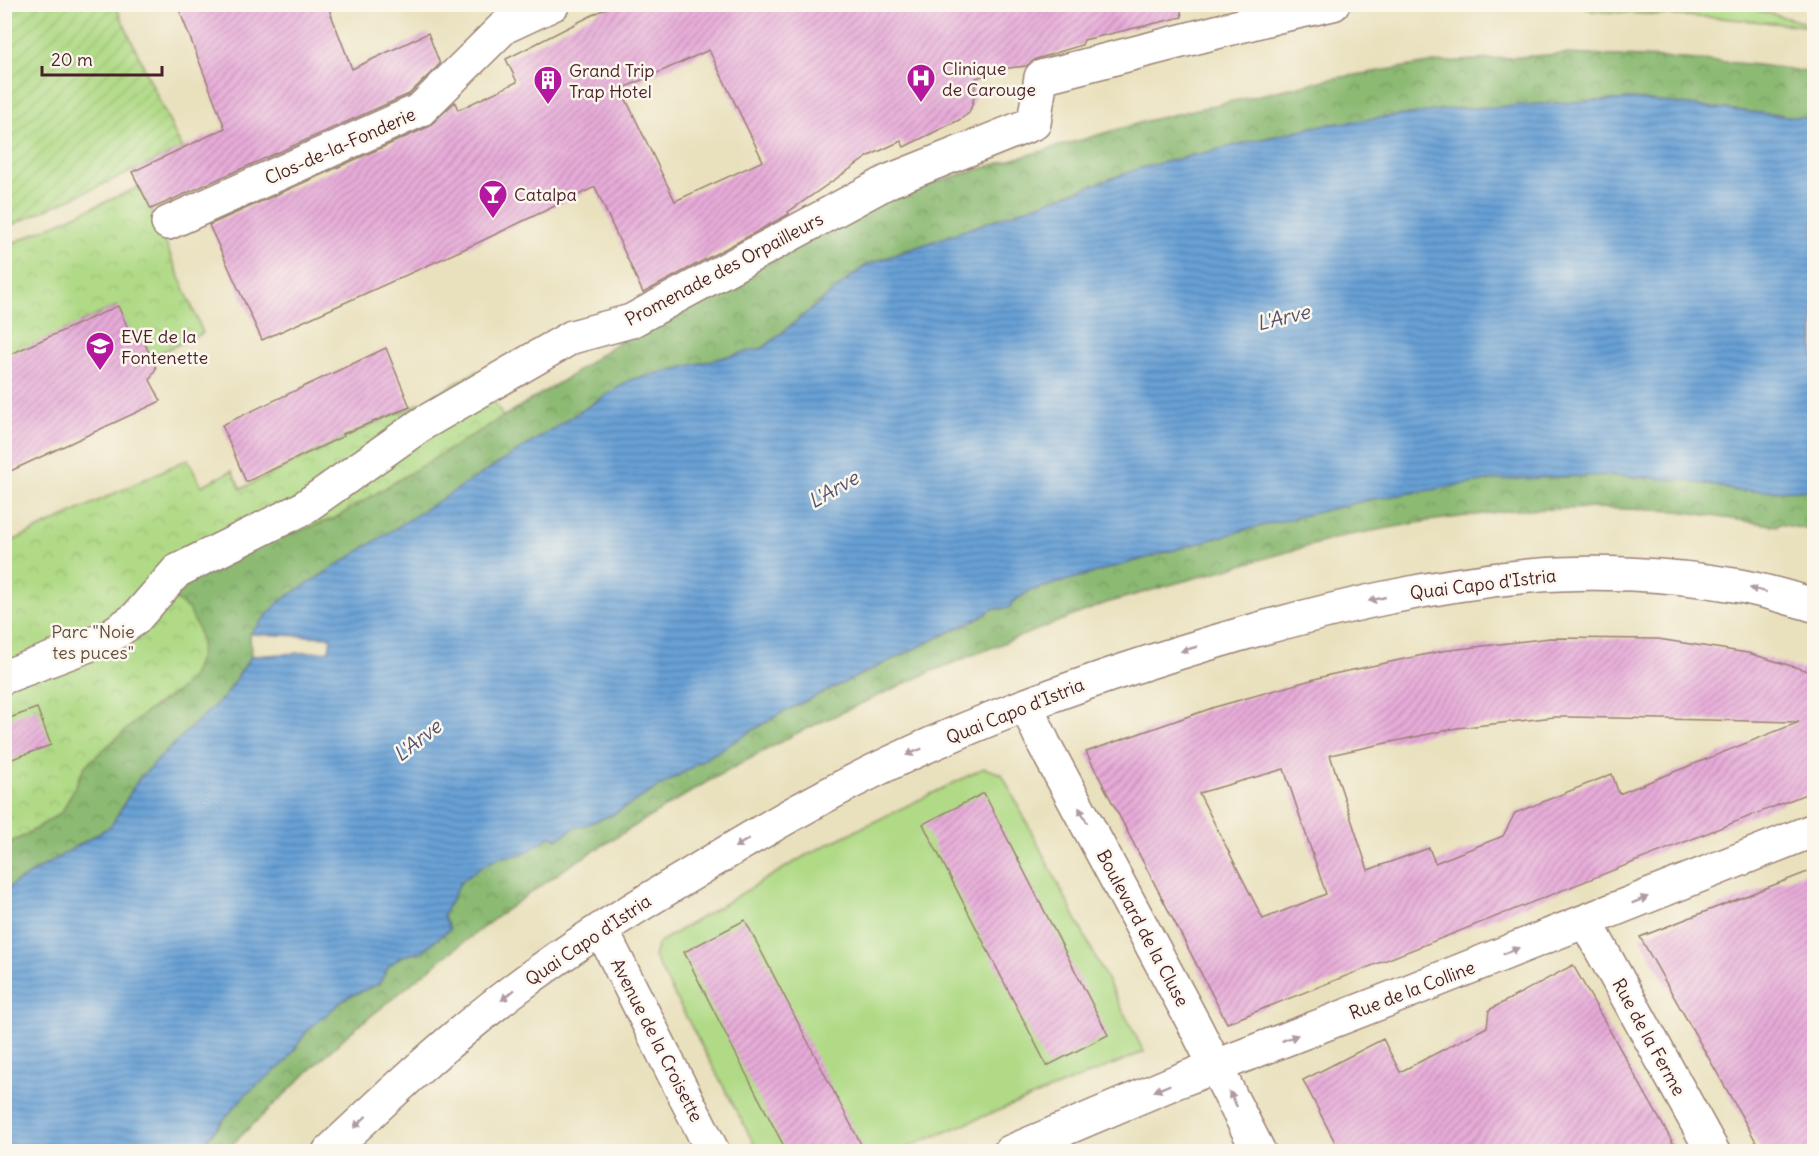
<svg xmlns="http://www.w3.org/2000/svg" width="1819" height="1156" viewBox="0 0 1819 1156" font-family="Delius,sans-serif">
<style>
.grass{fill:#b0da86;stroke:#7d7c58;stroke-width:1.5}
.forest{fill:url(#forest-crowns);stroke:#6b6c4f;stroke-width:1.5}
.park{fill:url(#park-crowns);stroke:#7d7c58;stroke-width:1.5}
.garden{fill:url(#garden-furrows);stroke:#7d7c58;stroke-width:1.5}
.water{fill:url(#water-rules);stroke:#586080;stroke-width:1.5}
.building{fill:url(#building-hatch);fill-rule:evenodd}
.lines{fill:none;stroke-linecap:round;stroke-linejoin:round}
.minor-casing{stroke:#9a8074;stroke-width:36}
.minor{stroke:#fff;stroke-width:33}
.oneway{fill:#ae9aa0}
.labels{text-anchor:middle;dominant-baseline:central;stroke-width:5;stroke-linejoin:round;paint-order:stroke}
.poi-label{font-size:18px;fill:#4a1f2b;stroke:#fbf7ec;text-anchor:start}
.street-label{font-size:18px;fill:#4a1f2b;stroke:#fbf7ec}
.park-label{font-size:18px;fill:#644e42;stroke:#fbf7ec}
.water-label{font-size:20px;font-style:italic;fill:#56536f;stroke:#fbf7ec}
</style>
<defs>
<pattern id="forest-crowns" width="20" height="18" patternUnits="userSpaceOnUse" patternTransform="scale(1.5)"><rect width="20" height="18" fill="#8cba73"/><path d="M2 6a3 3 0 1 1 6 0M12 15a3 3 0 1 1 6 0" fill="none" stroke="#74975f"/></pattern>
<pattern id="park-crowns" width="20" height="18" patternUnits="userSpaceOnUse" patternTransform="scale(1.5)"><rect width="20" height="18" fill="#b0da86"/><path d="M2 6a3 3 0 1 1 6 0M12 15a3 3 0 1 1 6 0" fill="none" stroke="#99bb74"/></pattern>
<pattern id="garden-furrows" width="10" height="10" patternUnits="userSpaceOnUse" patternTransform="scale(1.5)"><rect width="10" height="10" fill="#b0da86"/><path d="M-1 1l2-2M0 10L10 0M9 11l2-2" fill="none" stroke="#99bb74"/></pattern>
<pattern id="water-rules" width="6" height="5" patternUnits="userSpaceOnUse" patternTransform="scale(1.5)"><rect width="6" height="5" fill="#67a0d5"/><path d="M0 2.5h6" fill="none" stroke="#5782ad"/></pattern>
<pattern id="building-hatch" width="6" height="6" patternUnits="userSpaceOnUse" patternTransform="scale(1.5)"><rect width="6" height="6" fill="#e7acd9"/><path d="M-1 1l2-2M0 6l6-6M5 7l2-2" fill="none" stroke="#bd8bb0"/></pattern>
</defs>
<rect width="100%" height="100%" fill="#fbf7ec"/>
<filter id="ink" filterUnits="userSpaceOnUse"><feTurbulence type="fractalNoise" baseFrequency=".0167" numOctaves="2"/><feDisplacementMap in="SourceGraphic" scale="12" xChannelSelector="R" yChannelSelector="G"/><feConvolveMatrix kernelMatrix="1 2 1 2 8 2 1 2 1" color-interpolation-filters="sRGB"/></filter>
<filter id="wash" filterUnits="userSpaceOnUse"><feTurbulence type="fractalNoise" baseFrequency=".008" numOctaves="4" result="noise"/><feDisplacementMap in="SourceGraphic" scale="24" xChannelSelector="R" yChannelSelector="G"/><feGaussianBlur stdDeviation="1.35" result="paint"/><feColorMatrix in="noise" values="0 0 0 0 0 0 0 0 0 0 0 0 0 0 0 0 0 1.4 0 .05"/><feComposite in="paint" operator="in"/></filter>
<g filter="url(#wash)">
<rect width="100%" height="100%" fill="#e9e1be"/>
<path class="grass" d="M1582,5H1737L1814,25V27L1721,18L1592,11Z
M984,768L1002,774L1144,1052L898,1151H758L654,957L658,943L808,854Z"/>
<path class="forest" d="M1565,54C1648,57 1732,59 1814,73V119L1633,99L1450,109L1317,126L1144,167L866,265L763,348L630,380L417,516L250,634L251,656L225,696L185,733L138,780L111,826L5,889V844L24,836L62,812L85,766L147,711L178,691L201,643L198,630L189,610L168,593L264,543L335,518L567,378L651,319L876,204L938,181L1150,120L1330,79L1430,63Z
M1611,475L1690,481L1738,491L1814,490V526L1811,530L1779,524L1778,526L1679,511L1599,508L1514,510L1428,521L1344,536L1106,603L932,671L795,734L705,783L572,864L506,910L443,958L346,1036L225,1151L197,1152L245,1095L286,1062L307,1031L346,998L379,984L389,966L402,956L421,952L450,929L443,916L460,883L478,869L500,857L524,854L551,836L557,839L576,827L583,826L614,814L783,712L983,616L992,609H1002L1030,591C1182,548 1335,498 1493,480C1532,476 1572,477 1611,475Z"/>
<path class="park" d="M139,187L151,209L203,333L151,357L128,328L117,306L5,358L4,247Z
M477,371L503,417L335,518L264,543L168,593L189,610L198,629L201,643L200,656L192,676L178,691L147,711L85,766L62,812L24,836L5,844L4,545L188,459L201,486L232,471L241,489L374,423L426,401Z"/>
<path class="garden" d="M4,5H115L182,149L5,228Z"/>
<path class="water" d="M1633,99L1814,119V490L1738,491L1690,481L1611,475L1494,480L1368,500L1245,530L1030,591L1012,602L1010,608L992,609L983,616L783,712L614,814L583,826L576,827L557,839L551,836L524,854L500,857L478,869L460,883L443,916L450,929L421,952L402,956L389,966L379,984L346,998L307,1031L286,1062L245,1095L197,1151H5V889L111,826L138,780L185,733L225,696L251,656L329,651L331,637L250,634L280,601L630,380L763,348L866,265L1144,167L1317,126L1450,109Z"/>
<g id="blocks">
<path class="building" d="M177,4H327L352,69L428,33L440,64L409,94L151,209L132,172L225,128Z
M614,4H1180L1182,17L1084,40L1082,45L1036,59L1026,66L1009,68L976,78L973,102L969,113L959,120L904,147L901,141L869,156L788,212L789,214L643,293L595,187L473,245L262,340L209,225L428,127L455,102L458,110L517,82L506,59ZM709,50L763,161L675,201L621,89Z
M118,306L128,328L140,333L156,368L150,380L161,401L4,474V357Z
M386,348L410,407L343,434L344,436L246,482L222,425Z
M1550,638L1658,639L1748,653L1815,673V783L1811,792L1227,1023L1086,752L1215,707L1329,675L1442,651ZM1554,717H1570L1799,722L1619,794L1612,774L1515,813L1503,836L1435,863L1429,848L1368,870L1330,755L1457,728ZM1284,769L1326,894L1263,919L1199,793Z
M37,708L51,745L4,762V720Z
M984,793L1108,1035L1047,1066L923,824Z
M1815,869V1152H1762L1640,937Z
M745,920L806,1038L865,1152H787L744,1070L684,952Z
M1573,965L1678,1152H1340L1303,1080L1383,1039L1400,1072L1487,1027L1489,1010Z"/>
</g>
</g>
<g filter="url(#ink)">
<use href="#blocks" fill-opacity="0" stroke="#9a8074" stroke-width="1.5"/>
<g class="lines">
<g class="minor-casing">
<path id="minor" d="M168,223L420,110L504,27L553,4
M4,677L107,638L135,619L177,571L302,509L422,424L572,337L631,321L889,181L1034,123L1041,77L1275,17L1333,4
M1026,705L1044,744L1195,1026L1259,1152
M1586,922L1713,1152
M601,929L713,1152
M329,1152C389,1095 449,1039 515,989C570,947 629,911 688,876C758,833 829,791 905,756C1012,706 1124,668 1238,635C1333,608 1429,585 1529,576C1593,570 1670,574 1734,585C1761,589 1788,598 1814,605
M1010,1152L1173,1083L1387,1000L1814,830"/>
</g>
<use href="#minor" class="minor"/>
</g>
<defs><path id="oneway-solid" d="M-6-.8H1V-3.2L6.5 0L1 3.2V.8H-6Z" transform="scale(1.5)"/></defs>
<g class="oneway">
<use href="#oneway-solid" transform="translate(1758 590) rotate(-166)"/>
<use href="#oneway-solid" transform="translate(1377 599) rotate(167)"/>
<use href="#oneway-solid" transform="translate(1189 649) rotate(164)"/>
<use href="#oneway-solid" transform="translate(914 752) rotate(157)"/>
<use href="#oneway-solid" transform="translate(1083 815) rotate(-118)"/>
<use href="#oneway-solid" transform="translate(742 843) rotate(149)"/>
<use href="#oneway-solid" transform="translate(1640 900) rotate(-22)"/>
<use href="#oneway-solid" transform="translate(1511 951) rotate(-22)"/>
<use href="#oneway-solid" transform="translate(508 995) rotate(141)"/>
<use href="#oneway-solid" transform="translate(1290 1038) rotate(-21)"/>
<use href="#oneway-solid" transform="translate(1162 1088) rotate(157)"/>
<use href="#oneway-solid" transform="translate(1233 1099) rotate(-117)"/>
<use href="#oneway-solid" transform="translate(360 1122) rotate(137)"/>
</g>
</g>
<defs>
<g id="hospital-pin" transform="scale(1.5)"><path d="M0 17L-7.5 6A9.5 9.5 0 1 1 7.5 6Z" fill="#b5179e" stroke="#fbf7ec"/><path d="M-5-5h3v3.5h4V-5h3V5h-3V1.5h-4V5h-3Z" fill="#fff"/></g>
<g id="building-pin" transform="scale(1.5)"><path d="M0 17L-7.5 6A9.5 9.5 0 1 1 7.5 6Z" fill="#b5179e" stroke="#fbf7ec"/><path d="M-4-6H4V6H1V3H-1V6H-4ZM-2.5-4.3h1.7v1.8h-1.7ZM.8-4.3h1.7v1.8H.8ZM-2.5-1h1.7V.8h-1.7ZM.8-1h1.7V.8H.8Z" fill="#fff"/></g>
<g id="bar-pin" transform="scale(1.5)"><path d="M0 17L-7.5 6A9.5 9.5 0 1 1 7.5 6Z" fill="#b5179e" stroke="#fbf7ec"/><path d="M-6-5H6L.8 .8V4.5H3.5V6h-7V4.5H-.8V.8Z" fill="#fff"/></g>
<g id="school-pin" transform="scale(1.5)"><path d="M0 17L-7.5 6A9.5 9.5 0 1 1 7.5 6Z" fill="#b5179e" stroke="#fbf7ec"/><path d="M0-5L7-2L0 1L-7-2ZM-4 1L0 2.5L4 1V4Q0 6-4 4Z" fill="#fff"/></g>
</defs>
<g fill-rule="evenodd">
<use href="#hospital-pin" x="921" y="78"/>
<use href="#building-pin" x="548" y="80"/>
<use href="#bar-pin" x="493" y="194"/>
<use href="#school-pin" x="100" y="346"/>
</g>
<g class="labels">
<g class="poi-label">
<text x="942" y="68">Clinique<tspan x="942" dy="21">de Carouge</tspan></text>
<text x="569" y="70">Grand Trip<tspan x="569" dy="21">Trap Hotel</tspan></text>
<text x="514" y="194">Catalpa</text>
<text x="121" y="336">EVE de la<tspan x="121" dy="21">Fontenette</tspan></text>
</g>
<g class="street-label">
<text transform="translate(340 146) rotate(-24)">Clos-de-la-Fonderie</text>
<text transform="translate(724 269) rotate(-28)">Promenade des Orpailleurs</text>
<text transform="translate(1483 584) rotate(-7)">Quai Capo d'Istria</text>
<text transform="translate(1015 711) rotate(-22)">Quai Capo d'Istria</text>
<text transform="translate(1143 928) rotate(62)">Boulevard de la Cluse</text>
<text transform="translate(588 940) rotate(-34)">Quai Capo d'Istria</text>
<text transform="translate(1412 990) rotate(-21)">Rue de la Colline</text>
<text transform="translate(1649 1037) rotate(61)">Rue de la Ferme</text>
<text transform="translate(657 1040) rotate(63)">Avenue de la Croisette</text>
</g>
<g class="park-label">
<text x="93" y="631">Parc "Noie<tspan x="93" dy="21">tes puces"</tspan></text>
</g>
<g class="water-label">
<text transform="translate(1283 317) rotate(-14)">L'Arve</text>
<text transform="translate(833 489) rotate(-30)">L'Arve</text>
<text transform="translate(417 740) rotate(-38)">L'Arve</text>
</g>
</g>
<rect width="1819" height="1156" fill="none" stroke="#fbf7ec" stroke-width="24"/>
<path d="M42 66v9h120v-9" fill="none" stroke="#4a1f2b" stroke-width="3"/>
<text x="51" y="66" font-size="18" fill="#4a1f2b" stroke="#fbf7ec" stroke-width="4.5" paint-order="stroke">20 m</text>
</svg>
